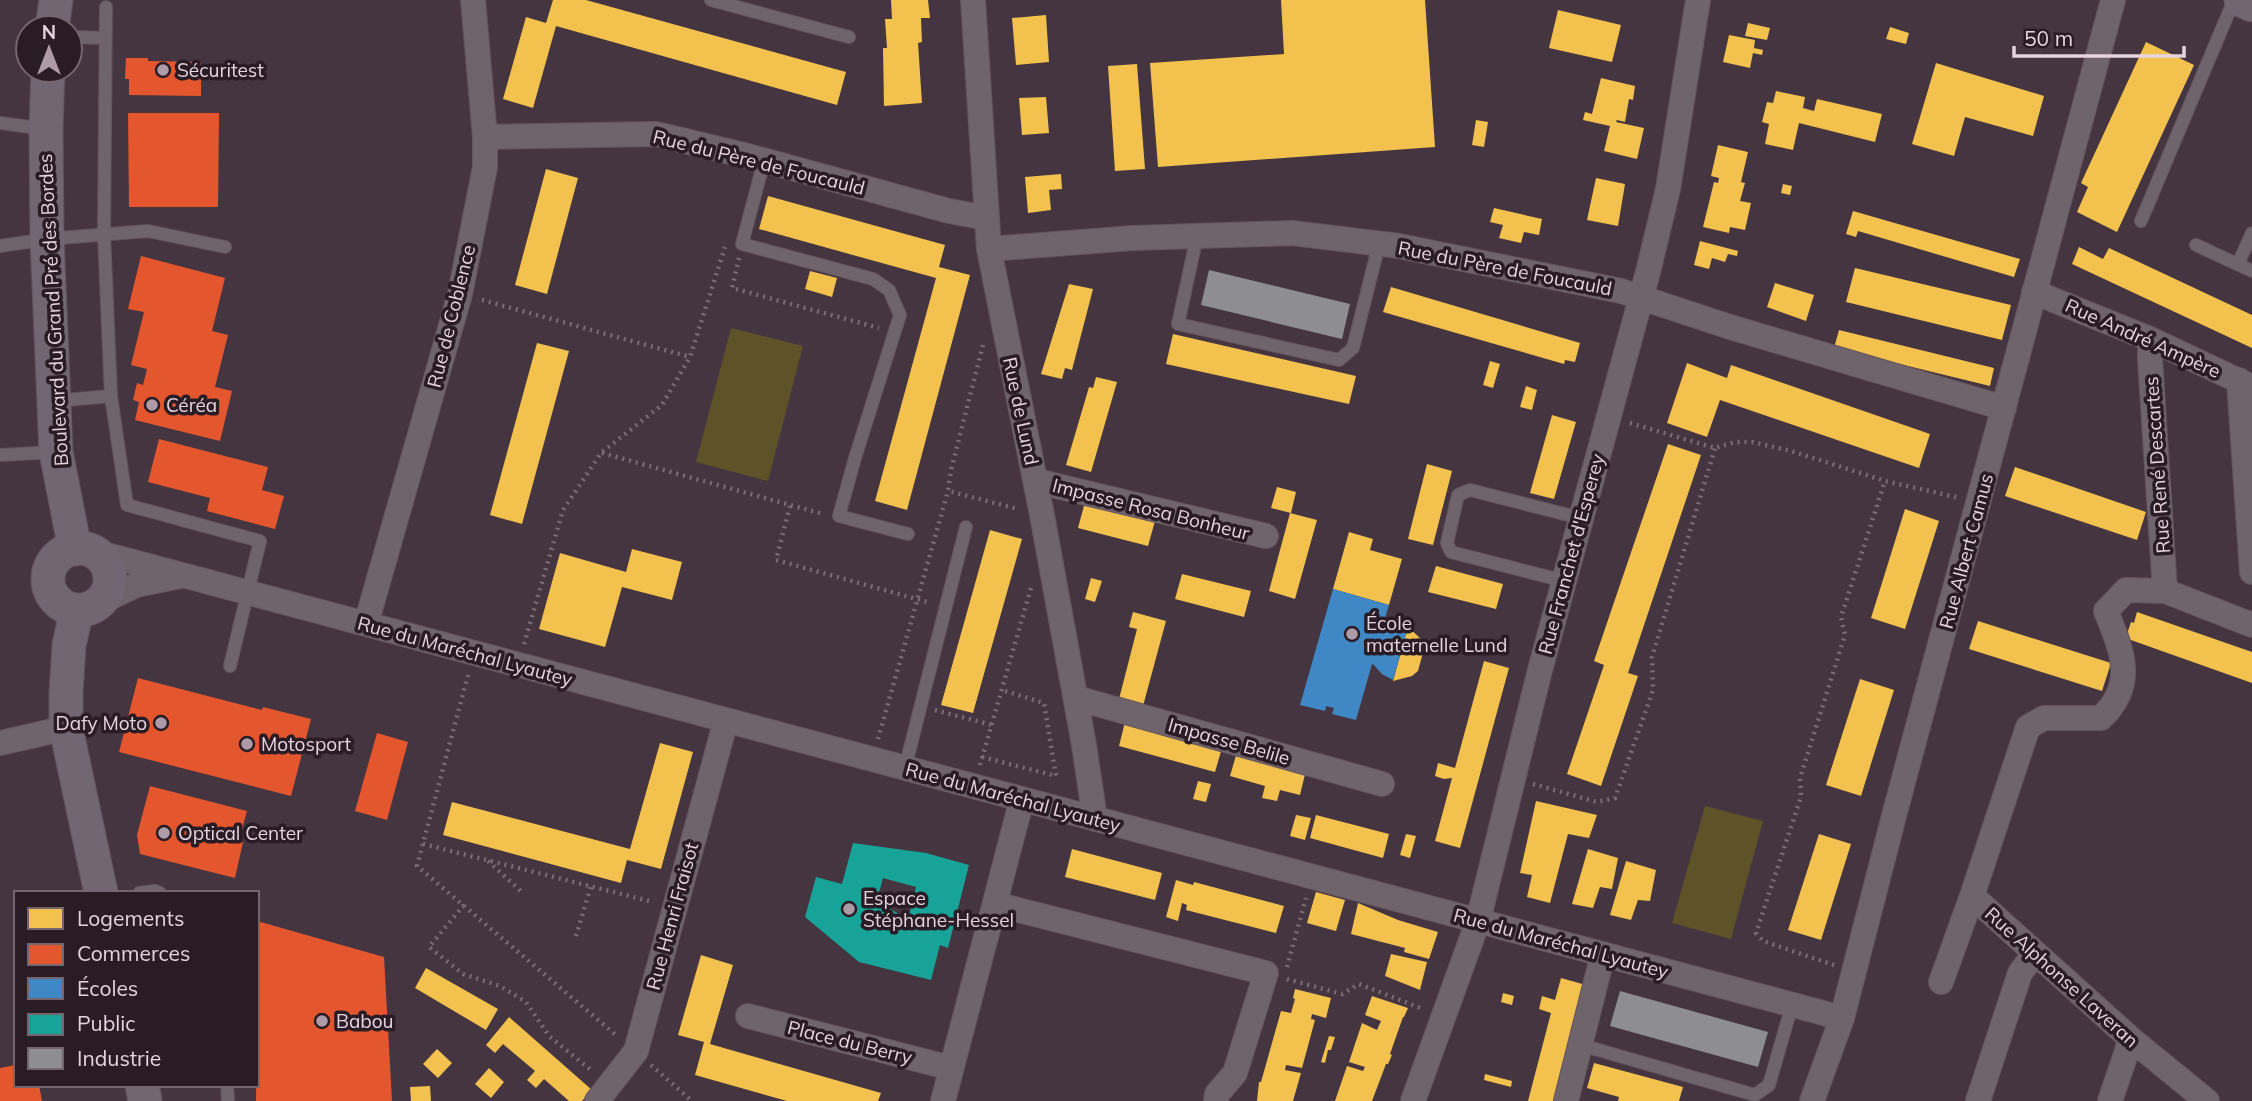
<svg xmlns="http://www.w3.org/2000/svg" width="2252" height="1101" viewBox="0 0 2252 1101" font-family="Mulish,sans-serif">
<style>
.green{fill:#5d5228}
.homes{fill:#f2c14e}
.shops{fill:#e4572e}
.schools{fill:#3f88c5}
.public{fill:#17a398;fill-rule:evenodd}
.industry{fill:#8d8d92}
.lines{fill:none;stroke-linecap:round;stroke-linejoin:round}
.service-casing{stroke:#63545e;stroke-width:14}
.minor-casing{stroke:#63545e;stroke-width:26}
.secondary-casing{stroke:#63545e;stroke-width:35}
.path{stroke:#7a6f76;stroke-width:4.5;stroke-dasharray:2 5;stroke-linecap:butt}
.service{stroke:#70646c;stroke-width:12}
.minor{stroke:#70646c;stroke-width:24}
.secondary{stroke:#716671;stroke-width:33}
.poi-dot{fill:#ad9ca7;stroke:#291c25;stroke-width:2.5}
.labels{text-anchor:middle;dominant-baseline:central;stroke-width:7;stroke-linejoin:round;paint-order:stroke}
.poi-label{font-size:19px;fill:#e5d3df;stroke:#291c25;text-anchor:start}
.street-label{font-size:19px;fill:#e5d3df;stroke:#291c25}
</style>
<rect width="100%" height="100%" fill="#453540"/>
<path class="green" d="M731,328L803,346L768,481L696,462Z
M1705,806L1763,821L1731,939L1672,923Z"/>
<path class="homes" d="M553,0H586L846,72L837,105L556,26L533,108L503,99L526,17L546,23Z
M891,0H928L930,18H921L922,42L918,43L922,103L884,106L883,48H887L885,19H892Z
M1281,0H1425L1435,147L1158,167L1150,63L1284,54Z
M1558,10L1621,25L1612,62L1549,48Z
M1046,15L1049,62L1016,65L1012,18Z
M1748,23L1770,28L1767,40L1745,36Z
M1890,27L1909,33L1906,44L1886,39Z
M1729,35L1755,40L1754,48L1763,50L1762,55L1753,53L1750,68L1723,62Z
M2146,42L2194,65L2117,232L2077,212L2088,187L2081,183Z
M1936,63L2044,96L2033,136L1965,117L1954,156L1912,144Z
M1137,64L1145,169L1115,171L1108,66Z
M1601,78L1635,86L1633,100L1629,99L1625,122L1617,120L1616,122L1644,128L1637,159L1604,151L1610,126L1583,120L1585,112L1592,114Z
M1776,91L1805,97L1803,108L1814,111L1817,99L1882,114L1875,142L1799,123L1793,150L1765,144L1769,124L1762,122L1767,102L1773,103Z
M1046,97L1049,133L1022,135L1019,98Z
M1476,120L1488,122L1484,147L1472,145Z
M1718,145L1748,152L1741,182L1745,183L1740,201L1751,203L1745,230L1730,227L1729,233L1703,227L1714,182L1718,183L1719,178L1711,176Z
M546,169L578,178L547,294L515,285Z
M1061,174L1062,189L1049,190L1051,210L1028,213L1025,177Z
M1596,178L1625,184L1618,226L1587,220Z
M1783,184L1792,186L1790,195L1781,193Z
M768,196L945,245L939,267L970,275L907,510L875,501L936,278L759,229Z
M1494,208L1542,219L1539,235L1524,232L1521,243L1499,238L1503,225L1490,222Z
M1853,211L2020,259L2014,277L1858,231L1856,237L1846,234Z
M1700,241L1738,251L1737,256L1728,254L1725,262L1712,258L1709,269L1694,265Z
M2079,247L2103,259L2109,248L2252,315V348L2072,264Z
M1855,268L2011,305L2002,340L1846,302Z
M810,271L837,278L832,297L805,289Z
M1775,283L1814,295L1806,321L1767,307Z
M1069,284L1093,289L1072,370L1065,368L1062,379L1041,374Z
M1391,287L1580,343L1575,362L1565,360L1564,364L1383,312Z
M1839,330L1994,368L1990,386L1834,348Z
M1173,334L1356,376L1349,404L1166,364Z
M537,343L569,351L522,524L490,515Z
M1490,361L1500,364L1493,388L1483,385Z
M1687,363L1727,378L1731,365L1930,434L1919,468L1720,400L1707,437L1667,423Z
M1096,377L1117,382L1091,472L1066,465L1089,387L1093,388Z
M1526,386L1537,390L1532,410L1520,407Z
M1552,415L1576,422L1554,499L1530,493Z
M1668,444L1701,455L1628,673L1638,676L1601,786L1567,774L1604,665L1594,661Z
M1427,464L1452,471L1433,545L1408,539Z
M2015,467L2146,512L2137,540L2005,496Z
M1277,487L1296,492L1291,513L1271,508Z
M1085,502L1155,521L1148,546L1078,528Z
M1905,509L1939,521L1905,629L1871,618Z
M1290,513L1317,520L1295,599L1269,591Z
M990,530L1022,539L973,713L941,705Z
M1349,532L1373,539L1370,550L1402,559L1389,605L1333,589Z
M632,549L682,562L672,600L622,587L605,647L539,629L560,553L626,572Z
M1436,566L1503,584L1496,609L1428,592Z
M1182,574L1251,591L1244,617L1175,599Z
M1091,578L1102,581L1095,602L1085,599Z
M1133,612L1166,621L1143,706L1119,699L1137,629L1129,627Z
M2137,612L2252,652V683L2128,639L2129,635L2127,634L2131,622L2134,623Z
M1978,621L2111,663L2102,691L1969,649Z
M1408,627L1421,639L1424,649L1418,671L1412,676L1393,681Z
M1484,661L1509,668L1460,848L1435,841L1452,778L1444,779L1435,776L1438,763L1455,768Z
M1860,679L1894,690L1861,796L1826,785Z
M1125,722L1222,748L1215,772L1119,746Z
M660,743L693,752L661,869L627,860L621,883L443,835L452,802L630,849Z
M1237,752L1306,770L1300,795L1280,790L1277,801L1262,798L1265,786L1230,776Z
M1198,781L1211,784L1206,802L1193,799Z
M1536,801L1597,815L1589,838L1568,834L1550,903L1527,897L1532,875L1520,873Z
M1296,815L1311,818L1305,840L1290,836Z
M1316,815L1389,834L1383,858L1310,838Z
M1406,834L1416,836L1410,858L1400,855Z
M1819,834L1851,844L1821,940L1788,930Z
M1072,849L1162,873L1155,900L1065,877Z
M1588,849L1618,858L1612,889L1600,887L1593,908L1572,904Z
M1626,861L1656,870L1650,901L1638,900L1631,920L1610,915Z
M1176,880L1193,885L1194,882L1284,906L1276,933L1186,910L1187,905L1182,903L1178,921L1166,917Z
M1316,892L1345,900L1336,931L1307,923Z
M1358,903L1398,920L1438,932L1429,959L1404,952L1405,948L1351,934Z
M1391,954L1427,962L1420,990L1385,976Z
M701,955L733,965L710,1044L881,1093L878,1101H787L695,1075L704,1042L678,1035Z
M426,968L498,1009L486,1030L415,988Z
M1561,978L1586,985L1555,1101H1528L1551,1013L1539,1009L1542,996L1555,1000Z
M1295,989L1331,998L1326,1018L1312,1014L1311,1019L1315,1020L1302,1068L1286,1065L1285,1070L1301,1073L1293,1101H1257L1259,1082H1261L1281,1011L1291,1013L1295,999L1293,998Z
M1503,993L1514,996L1512,1005L1501,1002Z
M1372,996L1408,1008L1404,1017H1403L1390,1054L1392,1055L1388,1064H1386L1372,1101H1335L1347,1066L1363,1071L1365,1067L1349,1062L1362,1023L1377,1030L1381,1021L1365,1015Z
M509,1017L592,1090L582,1101H569L544,1079L536,1088L527,1080L535,1071L503,1044L495,1053L486,1045Z
M1329,1036L1335,1037L1331,1050H1328L1325,1063L1321,1062Z
M437,1049L452,1063L438,1078L423,1064Z
M1594,1063L1683,1087L1679,1101H1618L1619,1097L1587,1088Z
M489,1068L504,1082L491,1098L475,1084Z
M1485,1074L1512,1081L1511,1087L1484,1080Z
M430,1086L431,1101H411L410,1087Z"/>
<path class="shops" d="M126,58H148V61L201,62V96L129,95V79H125Z
M128,113H219L218,207H129Z
M141,256L225,278L212,331L228,335L215,387L232,391L220,441L135,420L139,402L133,400L137,383L143,385L147,369L131,365L144,312L128,309Z
M159,439L268,467L262,490L284,496L275,529L207,511L210,498L148,482Z
M138,678L262,710L263,707L311,719L291,796L119,752Z
M377,733L408,742L387,820L355,811Z
M150,786L247,811L239,840L243,842L235,878L140,854L137,835Z
M257,921L384,957L392,1101H256Z
M16,1065V1085H39L42,1101H0V1068Z"/>
<path class="schools" d="M1333,589L1389,605L1381,631L1408,627L1393,680L1382,674L1374,665L1372,664L1356,720L1332,714L1334,708L1326,706L1325,711L1300,705Z"/>
<path class="public" d="M853,843L926,853L969,865L948,948L940,945L931,980L859,962L805,917L816,877L842,884ZM883,878L916,887L908,920L877,900Z"/>
<path class="industry" d="M1209,270L1350,304L1342,339L1201,305Z
M1620,991L1768,1032L1758,1067L1610,1026Z"/>
<g class="lines">
<g class="service-casing">
<path id="service" d="M711,0L849,37
M106,7L104,234L111,396L127,505L260,541L230,666
M70,37L105,38
M0,123L45,129
M764,161L742,244L873,279L889,290L900,315L855,458L839,516L908,534
M2141,221L2234,0
M1197,236L1178,324L1339,360L1353,348L1379,244
M2196,245L2252,271
M0,246L47,239L148,231L225,247
M2238,264L2252,233
M54,401L111,396
M0,455L56,452
M1564,581L1451,552L1447,543L1458,495L1470,490L1580,518
M905,768L966,527
M139,893L155,891L160,893
M1581,1045L1755,1095L1769,1085L1792,1005
M227,1085L228,1101"/>
</g>
<g class="minor-casing">
<path id="minor" d="M973,0L989,249L1042,515L1084,745L1095,819
M485,137L656,134L748,156L949,211L987,218
M989,249L1133,238L1292,233L1399,246L1621,291L1730,327L2004,408
M2034,292L2150,339L2252,387
M2150,339V359L2165,591
M2239,380L2252,572
M1036,481L1266,536
M85,549L1842,1018
M99,603L136,585L180,576
M366,624L460,294L485,167V137L473,0
M1076,698L1382,784
M0,743L66,728
M995,904L1266,973L1235,1073L1217,1094L1216,1101
M1941,982L1972,896
M748,1016L951,1068
M597,1101L636,1051L726,720
M943,1101L1022,799
M1413,1101L1478,921L1540,670L1648,272L1668,189L1698,0
M1566,1101L1603,954
M1812,1101L1842,1018L1895,812L2113,0
M1978,1101L2020,973L2035,953
M2110,1101L2131,1039
M2207,1101L2131,1039L1972,896L2028,727L2044,718H2101C2137,684 2122,651 2106,611L2126,590L2165,591L2252,625"/>
</g>
<g class="secondary-casing">
<path id="secondary" d="M2241,0L2252,5
M52,28L56,0
M48,70L46,129L47,239L56,452L75,549
M48 579a31 31 0 1 1 62 0a31 31 0 1 1-62 0Z
M77,610L69,645L66,693V728L101,893
M142,1085L145,1101"/>
</g>
<path class="path" d="M739,258L732,288L879,328
M482,300L690,357
M983,345L951,470L948,491L1018,509
M1630,423L1715,448L1735,442H1752L1791,451L1885,481
M602,453L823,514
M790,506L776,560L931,603
M524,644L563,510L601,453L662,405L690,357L725,247
M468,675L417,866L617,1036
M935,710L992,725
M878,739L948,491
M982,757L1056,776L1044,703L1002,690
M980,765L1031,588
M1533,784L1597,802L1615,798L1653,690L1652,657L1715,448
M423,844L653,902
M488,861L524,894
M464,905L429,947L463,974L500,986L526,1002L549,1036L592,1071
M576,936L591,886
M1834,965L1763,941L1756,933L1801,797L1800,778L1845,635L1841,617L1885,481L1956,497
M1287,967L1306,898
M1287,979L1342,994L1359,984L1423,1009
M651,1065L692,1101"/>
<use href="#service" class="service"/>
<use href="#minor" class="minor"/>
<use href="#secondary" class="secondary"/>
</g>
<g class="poi-dot">
<circle cx="163" cy="70" r="7"/>
<circle cx="152" cy="405" r="7"/>
<circle cx="1352" cy="634" r="7"/>
<circle cx="161" cy="723" r="7"/>
<circle cx="247" cy="744" r="7"/>
<circle cx="164" cy="833" r="7"/>
<circle cx="849" cy="909" r="7"/>
<circle cx="322" cy="1021" r="7"/>
</g>
<g class="labels">
<g class="poi-label">
<text x="177" y="70">Sécuritest</text>
<text x="166" y="405">Céréa</text>
<text x="1366" y="623">École<tspan x="1366" dy="22">maternelle Lund</tspan></text>
<text x="147" y="723" text-anchor="end">Dafy Moto</text>
<text x="261" y="744">Motosport</text>
<text x="178" y="833">Optical Center</text>
<text x="863" y="898">Espace<tspan x="863" dy="22">Stéphane-Hessel</tspan></text>
<text x="336" y="1021">Babou</text>
</g>
<g class="street-label">
<text transform="translate(759 162) rotate(14)">Rue du Père de Foucauld</text>
<text transform="translate(1505 268) rotate(11)">Rue du Père de Foucauld</text>
<text transform="translate(53 310) rotate(-93)">Boulevard du Grand Pré des Bordes</text>
<text transform="translate(451 316) rotate(-76)">Rue de Coblence</text>
<text transform="translate(2143 338) rotate(24)">Rue André Ampère</text>
<text transform="translate(1021 411) rotate(78)">Rue de Lund</text>
<text transform="translate(2157 465) rotate(-94)">Rue René Descartes</text>
<text transform="translate(1151 509) rotate(14)">Impasse Rosa Bonheur</text>
<text transform="translate(1966 551) rotate(-75)">Rue Albert Camus</text>
<text transform="translate(1571 554) rotate(-75)">Rue Franchet d'Esperey</text>
<text transform="translate(465 651) rotate(15)">Rue du Maréchal Lyautey</text>
<text transform="translate(1229 741) rotate(16)">Impasse Belile</text>
<text transform="translate(1013 797) rotate(15)">Rue du Maréchal Lyautey</text>
<text transform="translate(672 916) rotate(-75)">Rue Henri Fraisot</text>
<text transform="translate(1561 943) rotate(15)">Rue du Maréchal Lyautey</text>
<text transform="translate(2062 977) rotate(42)">Rue Alphonse Laveran</text>
<text transform="translate(850 1042) rotate(14)">Place du Berry</text>
</g>
</g>
<rect x="14" y="891" width="245" height="196" fill="#291c25" stroke="#74656f" stroke-width="2"/>
<rect x="28" y="908" width="35" height="21" fill="#f2c14e" stroke="#74656f" stroke-width="2"/>
<text x="77" y="926" font-size="21" fill="#e5d3df">Logements</text>
<rect x="28" y="944" width="35" height="21" fill="#e4572e" stroke="#74656f" stroke-width="2"/>
<text x="77" y="961" font-size="21" fill="#e5d3df">Commerces</text>
<rect x="28" y="978" width="35" height="21" fill="#3f88c5" stroke="#74656f" stroke-width="2"/>
<text x="77" y="996" font-size="21" fill="#e5d3df">Écoles</text>
<rect x="28" y="1014" width="35" height="21" fill="#17a398" stroke="#74656f" stroke-width="2"/>
<text x="77" y="1031" font-size="21" fill="#e5d3df">Public</text>
<rect x="28" y="1048" width="35" height="21" fill="#8d8d92" stroke="#74656f" stroke-width="2"/>
<text x="77" y="1066" font-size="21" fill="#e5d3df">Industrie</text>
<g transform="translate(49 49)"><circle r="33" fill="#291c25" stroke="#74656f" stroke-width="2"/>
<path d="M0-5L12 26L0 18L-12 26Z" fill="#ad9ca7"/>
<text y="-10" font-size="19" font-weight="bold" text-anchor="middle" fill="#e5d3df">N</text>
</g>
<path d="M2014 46v10h170v-10" fill="none" stroke="#e5d3df" stroke-width="3.5"/>
<text x="2024" y="46" font-size="21" fill="#e5d3df" stroke="#291c25" stroke-width="5" paint-order="stroke">50 m</text>
</svg>
